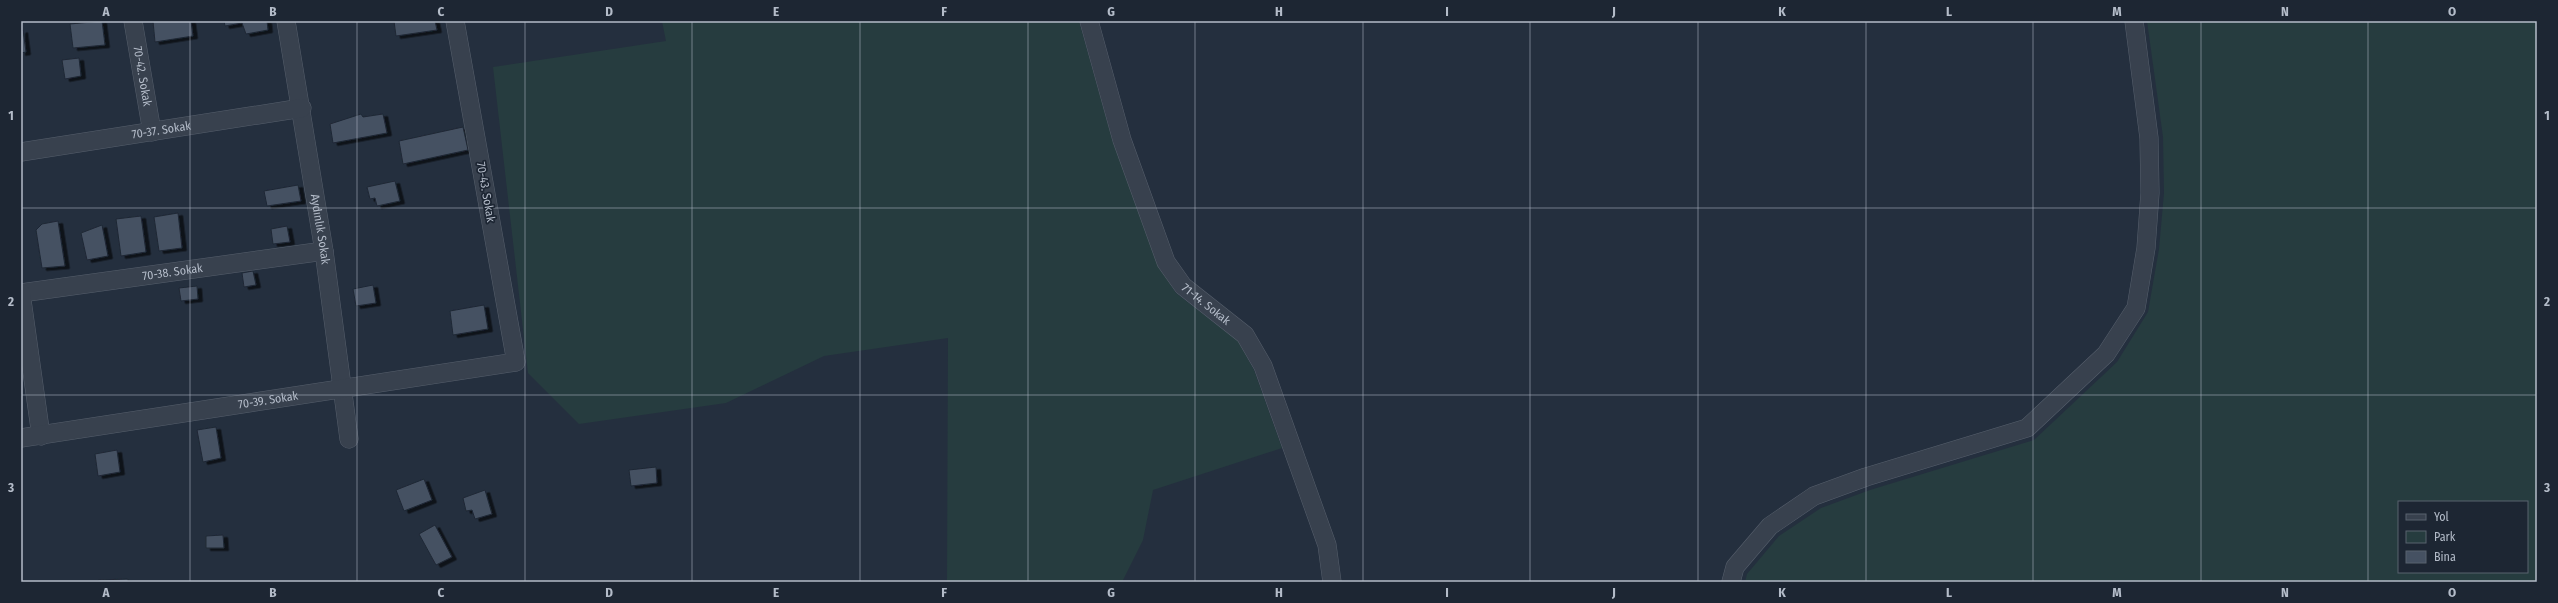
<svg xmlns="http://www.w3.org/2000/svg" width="2558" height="603" viewBox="0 0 2558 603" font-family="'Fira Sans Condensed',sans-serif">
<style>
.green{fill:#263c3f;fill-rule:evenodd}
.building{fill:#455162;stroke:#1f2835;filter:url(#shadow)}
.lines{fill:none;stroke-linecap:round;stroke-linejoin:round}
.street-casing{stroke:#565f6c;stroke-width:19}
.street{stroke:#38414e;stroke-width:18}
.grid{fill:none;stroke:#b4bcc9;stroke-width:1;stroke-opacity:0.55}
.labels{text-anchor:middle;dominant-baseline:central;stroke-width:3.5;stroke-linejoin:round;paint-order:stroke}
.street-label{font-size:12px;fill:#b4bcc9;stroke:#1d2633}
.neatline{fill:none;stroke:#b4bcc9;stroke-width:1.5}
.grid-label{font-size:13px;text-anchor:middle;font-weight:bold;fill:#b4bcc9}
</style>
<defs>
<filter id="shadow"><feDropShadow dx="4.5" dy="2.5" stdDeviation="0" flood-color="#0009"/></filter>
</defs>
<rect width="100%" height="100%" fill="#242f3e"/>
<path class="green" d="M662,21H1079L1113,142L1158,266L1176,293L1238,341L1254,370L1282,448L1153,490L1143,540L1122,582H947L948,338L824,356L726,403L579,424L528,373L493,67L666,41Z
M2147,21H2537V582H1745L1747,574L1779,536L1821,508L1870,490L2034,440L2117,362L2148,312L2159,249L2164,193L2163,137ZM2399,502H2527V572H2399Z"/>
<path class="building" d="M102,21L105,45L73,48L70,24Z
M153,21H191L193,36L155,42Z
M224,21H267L268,30L246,34L242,23L225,26Z
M394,21H435L437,30L396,36Z
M23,30L26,52L21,53V31Z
M79,58L81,76L65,79L62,60Z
M361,114L363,117L383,114L387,133L333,143L330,124Z
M463,127L468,150L403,164L399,141Z
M395,181L400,201L377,206L375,198L370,199L367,187Z
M298,185L301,201L267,206L264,191Z
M178,213L182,248L159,251L154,217Z
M141,216L146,252L121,256L116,219Z
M58,221L65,266L42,268L36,230L42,224Z
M102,225L108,256L87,260L81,233Z
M287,226L290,242L273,244L271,229Z
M253,271L256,285L244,287L242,273Z
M373,285L376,303L356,306L353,289Z
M197,286L198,299L181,301L179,288Z
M484,305L488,329L453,335L450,311Z
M216,427L221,458L203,462L197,430Z
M117,450L120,472L98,476L95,454Z
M656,467L657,483L631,486L629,470Z
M424,479L432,500L404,511L396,490Z
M485,490L492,514L475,519L472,510L466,511L463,498Z
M435,525L452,557L436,565L419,534Z
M223,535L224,548H206V536Z
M128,579V582H98V580Z"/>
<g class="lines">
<g class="street-casing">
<g id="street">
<path id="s1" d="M133,21L152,132"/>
<path id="s2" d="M286,21L324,251L349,439"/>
<path id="s3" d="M1089,21L1122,140L1166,262L1183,286L1245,335L1263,366L1327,545L1332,582"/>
<path id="s4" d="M21,152L302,108"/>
<path id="s5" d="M21,293L324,251"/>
<path d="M21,293L41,436"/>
<path id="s6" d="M21,438L516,362L455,21"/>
<path d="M1731,582L1735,567L1770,526L1814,496L1866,477L2027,428L2106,354L2136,308L2146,248L2150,193L2149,138L2134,21"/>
</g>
</g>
<use href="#street" class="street"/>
</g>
<path class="grid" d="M190,21V582M357,21V582M525,21V582M692,21V582M860,21V582M1028,21V582M1195,21V582M1363,21V582M1530,21V582M1698,21V582M1866,21V582M2033,21V582M2201,21V582M2368,21V582M21,208H2537M21,395H2537"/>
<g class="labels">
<g class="street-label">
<text stroke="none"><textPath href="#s1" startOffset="56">70-42. Sokak</textPath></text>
<text stroke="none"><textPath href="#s4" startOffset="142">70-37. Sokak</textPath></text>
<text transform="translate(486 192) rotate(80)">70-43. Sokak</text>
<text stroke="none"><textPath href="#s2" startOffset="211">Aydınlık Sokak</textPath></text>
<text stroke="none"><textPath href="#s5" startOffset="153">70-38. Sokak</textPath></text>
<text stroke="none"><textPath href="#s3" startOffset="312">71-14. Sokak</textPath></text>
<text stroke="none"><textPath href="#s6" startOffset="250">70-39. Sokak</textPath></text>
</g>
</g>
<rect width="2558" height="603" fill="none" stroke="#1d2633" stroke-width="44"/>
<rect x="2398" y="501" width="130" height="72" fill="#1d2633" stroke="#59626f"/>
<rect x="2406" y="514" width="20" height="6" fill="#38414e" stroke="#59626f"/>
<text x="2434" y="521" font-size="12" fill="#b4bcc9">Yol</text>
<rect x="2406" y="531" width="20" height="12" fill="#263c3f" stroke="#59626f"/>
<text x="2434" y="541" font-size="12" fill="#b4bcc9">Park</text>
<rect x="2406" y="551" width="20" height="12" fill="#455162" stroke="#59626f"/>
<text x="2434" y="561" font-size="12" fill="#b4bcc9">Bina</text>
<rect x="22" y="22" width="2514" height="559" class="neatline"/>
<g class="grid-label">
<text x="106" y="16">A</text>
<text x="273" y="16">B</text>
<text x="441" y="16">C</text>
<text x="609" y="16">D</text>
<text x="776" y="16">E</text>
<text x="944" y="16">F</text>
<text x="1111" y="16">G</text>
<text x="1279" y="16">H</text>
<text x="1447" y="16">I</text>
<text x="1614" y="16">J</text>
<text x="1782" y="16">K</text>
<text x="1949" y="16">L</text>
<text x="2117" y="16">M</text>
<text x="2285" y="16">N</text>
<text x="2452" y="16">O</text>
<text x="11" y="120">1</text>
<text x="2547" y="120">1</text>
<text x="11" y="306">2</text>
<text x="2547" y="306">2</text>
<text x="11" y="492">3</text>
<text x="2547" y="492">3</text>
<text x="106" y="597">A</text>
<text x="273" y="597">B</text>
<text x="441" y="597">C</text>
<text x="609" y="597">D</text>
<text x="776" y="597">E</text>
<text x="944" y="597">F</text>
<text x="1111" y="597">G</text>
<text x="1279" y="597">H</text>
<text x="1447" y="597">I</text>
<text x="1614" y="597">J</text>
<text x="1782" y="597">K</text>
<text x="1949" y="597">L</text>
<text x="2117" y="597">M</text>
<text x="2285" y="597">N</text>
<text x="2452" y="597">O</text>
</g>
</svg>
